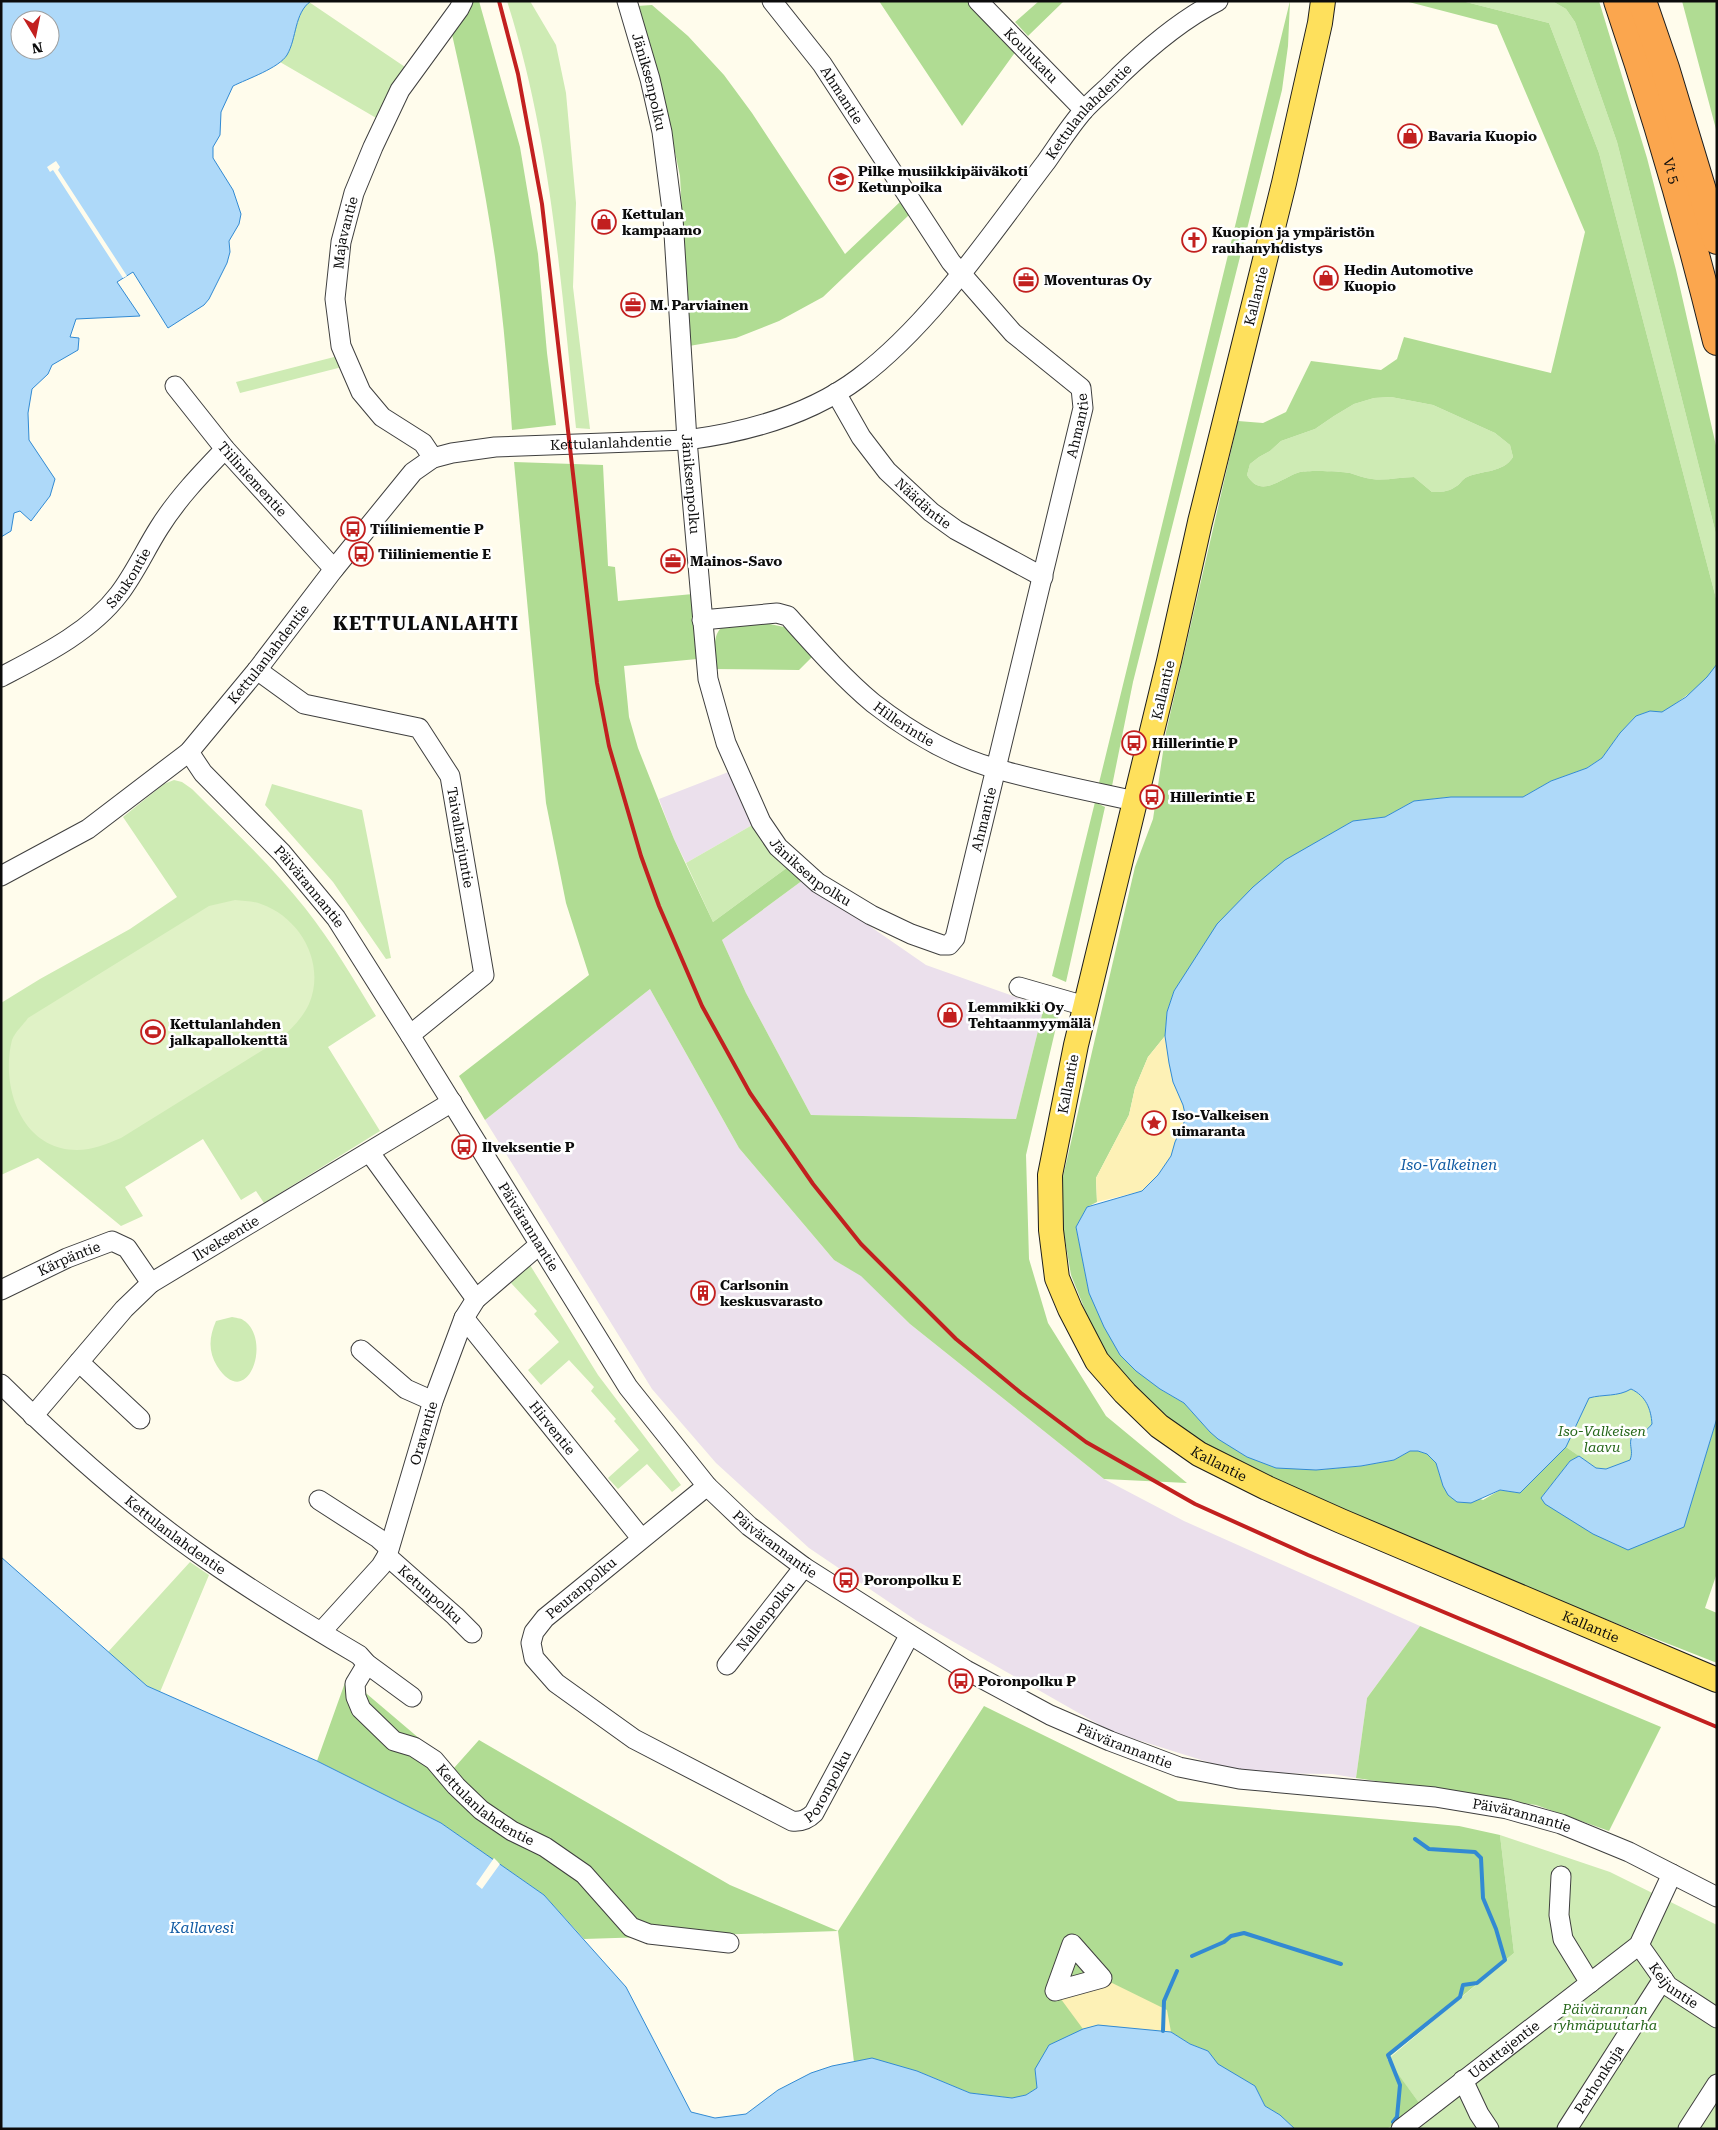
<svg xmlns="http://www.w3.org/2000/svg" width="1718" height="2130" viewBox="0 0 1718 2130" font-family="'Roboto Serif',serif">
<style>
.industrial{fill:#ebe0ec}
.green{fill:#ceebb4}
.forest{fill:#b0dc93;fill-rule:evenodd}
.sand{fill:#fdf1b6}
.pitch{fill:#e0f2c6}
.water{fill:#aed9f9;stroke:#328ad3;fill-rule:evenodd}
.pier{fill:#fffcec}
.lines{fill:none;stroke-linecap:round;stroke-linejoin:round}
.stream{stroke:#328ad3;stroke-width:4}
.minor-casing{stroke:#3f3f3f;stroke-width:21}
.major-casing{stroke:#1d1d1d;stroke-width:26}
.highway-casing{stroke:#1d1d1d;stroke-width:30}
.minor{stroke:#fff;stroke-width:19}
.major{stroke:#fee05c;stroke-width:24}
.highway{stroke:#fba64e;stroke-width:28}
.rail{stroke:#c2201f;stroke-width:4}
.labels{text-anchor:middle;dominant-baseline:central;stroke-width:5;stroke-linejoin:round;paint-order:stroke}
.street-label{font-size:14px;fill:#0c0c0c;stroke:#fff}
.poi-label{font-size:14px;font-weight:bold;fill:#0c0c0c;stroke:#fff;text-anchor:start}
.park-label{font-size:14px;font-style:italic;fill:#26671a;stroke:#fff}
.water-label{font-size:15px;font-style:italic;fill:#115ba3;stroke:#fff}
.district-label{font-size:19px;font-weight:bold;letter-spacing:1px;fill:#0c0c0c;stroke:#fff}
</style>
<rect width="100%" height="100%" fill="#fffcec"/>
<path class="industrial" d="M731,771L754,824L686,863L674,839L659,799Z
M803,880L926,965L1044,1007L1016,1119L811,1115L746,993L722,940Z
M650,989L739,1148L834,1260L861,1275L910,1324L1104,1479L1184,1521L1420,1626L1367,1698L1356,1778L1332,1774L1243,1773L1112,1732L917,1621L809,1548L716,1463L652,1389L485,1120Z"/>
<path class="green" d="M507,1H530L556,45L566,93L576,203L573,287L590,429L576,428C561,285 551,138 507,1Z
M1462,1H1552L1566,9L1575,22L1617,142L1717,538V602L1599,153L1549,23Z
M309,2L408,69L378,119L280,62C297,46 294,13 309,2Z
M338,356L342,367L240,393L236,382Z
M1391,397L1433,405L1495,433L1510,445L1513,457C1503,473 1483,470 1467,477C1462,479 1460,485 1455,487C1448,492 1440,492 1432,492L1414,477C1400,477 1385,481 1372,479C1364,478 1357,475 1350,473C1341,471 1308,470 1300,472C1282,477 1261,500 1247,475L1250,464L1259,457L1270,451L1281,441L1315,429L1334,416L1354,404L1374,398Z
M174,780L182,782L192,789C231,828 271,865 305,908C332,942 354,980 376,1016L328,1047L380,1131L264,1203L256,1191L241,1200L203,1139L125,1187L143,1216L121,1226L38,1158L1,1175V1003L40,979L130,929L177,897L123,817L164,784Z
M272,784L362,810L391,958L386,959L333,882L265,805Z
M754,824L788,867L713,922L686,863Z
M530,1265L598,1375L681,1485L672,1492L647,1464L618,1489L608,1478L639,1450L614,1421L616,1419L591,1391L594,1387L569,1360L541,1385L528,1370L559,1342L534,1314L537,1311L511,1283Z
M232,1317C235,1318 241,1318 243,1320C273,1338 248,1414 217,1366C208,1351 209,1337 216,1321Z
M1631,1389C1646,1396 1651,1409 1652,1424L1647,1430L1630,1441L1632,1455L1630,1460L1606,1469L1596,1468L1566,1447L1589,1398C1603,1394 1618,1397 1631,1389Z
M190,1562L209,1575L160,1692L147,1686L108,1652Z
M1500,1835L1610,1872L1717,1925V2129H1387L1420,2104L1387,2060L1514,1953Z"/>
<path class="forest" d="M472,1H479L520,147L538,254L547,353L556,425L512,430C508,372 503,314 495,257C484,180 468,105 451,30Z
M879,1H968L1016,51L962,126Z
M1039,1H1064L1028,36L1015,22Z
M1290,1L1288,46L1282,90L1133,682L1112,786L1099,783Z
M1405,1H1462L1549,23L1599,153L1717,602C1717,615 1718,654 1717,664C1712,680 1676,703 1662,713L1650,711L1636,716L1620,733L1602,758L1587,768L1551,781L1523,797H1451L1414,801L1385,817L1353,821L1321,840L1196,959L1174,991L1167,1012L1165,1036L1148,1057L1135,1088L1129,1115L1096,1178L1097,1202L1087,1207L1076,1227L1089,1293L1160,1389L1184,1403L1210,1432L1247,1457L1316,1470L1361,1466L1394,1460L1410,1451H1418L1427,1454L1436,1463L1443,1486L1483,1500L1500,1490L1520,1493L1566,1447L1579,1456L1570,1461L1541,1498L1684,1526L1717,1418V1573L1705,1608L1717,1613V1663L1496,1576L1195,1443L1148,1403L1099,1345L1071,1275L1058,1198L1135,867L1153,819L1166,732L1238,421L1263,423L1286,412L1311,361L1381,370L1397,359L1404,337L1551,373L1585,232L1497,25ZM1391,397L1433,405L1495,433L1510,445L1513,457C1503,473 1483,470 1467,477C1462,479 1460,485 1455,487C1448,492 1440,492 1432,492L1414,477C1400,477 1385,481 1372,479C1364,478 1357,475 1350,473C1341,471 1309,470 1300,472C1282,477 1261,500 1247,475L1250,464L1259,457L1270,451L1281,441L1315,429L1334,416L1354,404L1374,398Z
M1552,1H1599L1647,158L1676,270L1717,450V538L1617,142L1575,22L1566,9Z
M1682,1H1717V133Z
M652,5L688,36L724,75L752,113L845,254L901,201L910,214L823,297L779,321L736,338L689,346L680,176L663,95L637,6Z
M514,462L603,465L608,566L615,567L618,601L693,594L697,659L624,666L629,717L638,748L674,839L713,922L788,867L803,880L722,940L746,993L811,1115L1016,1119L1044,1007L1060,1010L1026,1155L1029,1259L1048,1323L1106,1416L1187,1483L1104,1479L910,1324L861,1276L834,1260L739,1148L650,989L485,1120L459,1076L589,975L566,903L546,803Z
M765,623L784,627L814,655L799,670L714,669C714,618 718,625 765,623Z
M1095,802L1105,807L1066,982L1052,976Z
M1420,1626L1661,1727L1609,1831L1536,1805L1356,1778L1367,1698Z
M347,1677L454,1768L479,1740L730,1885L838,1931L984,1706L1178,1801L1459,1826L1500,1835L1514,1953L1387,2059L1420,2104L1387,2129H1295L1280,2115L1265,2106L1255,2086L1217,2064L1208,2051L1190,2044L1171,2032L1125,2027L1035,2069L1037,2088L1026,2095L1012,2098L970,2093L917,2071L872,2059L854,2062L838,1931L584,1939L544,1895L441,1823L317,1761Z"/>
<path class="sand" d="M1165,1036L1173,1082L1183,1105L1186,1118L1175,1142L1171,1156L1158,1175L1142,1191L1097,1202L1096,1178L1129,1115L1135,1088L1148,1057Z
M1102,1978L1167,2010L1171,2032L1098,2025L1083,2029L1055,1991Z"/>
<path class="pitch" d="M235,900C243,901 253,901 261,904C301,918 326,964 309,1004C302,1019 291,1029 279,1040L121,1138C106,1144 93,1150 77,1150C22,1150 0,1087 12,1040C15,1032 23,1025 28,1018L209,906Z"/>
<path class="water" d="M1,1H311C294,13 297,38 287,55C279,68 247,79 233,86L221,112L220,135L213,147V158L233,190L241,214L239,224L229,241L230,252L227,263L209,299L204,305L168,328L133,272L117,282L140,316L76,319L70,337L79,338L78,350L52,365L48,374L32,389L28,413L29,440L55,479L50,496L31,521L20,511L14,513L11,531L1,537ZM20,20H50V50H20Z
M1717,664V1418L1684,1527L1628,1550L1593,1534L1545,1504L1541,1498L1570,1461L1579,1456L1596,1468L1606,1469L1630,1460C1635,1448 1624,1441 1638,1430C1645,1432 1647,1430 1652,1424C1651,1409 1646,1396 1631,1389C1618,1397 1603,1394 1589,1398L1566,1447L1520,1493L1500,1490L1471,1503L1457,1502L1448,1495L1443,1486L1436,1463L1427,1454L1418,1451H1410L1394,1460L1361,1466L1316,1470L1276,1468L1247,1457L1218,1439L1210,1432L1184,1403L1160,1389L1136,1371L1120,1355L1104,1327L1089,1293L1076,1227L1087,1207L1142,1191L1158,1175L1171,1156L1175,1142L1186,1118L1183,1105L1173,1082L1169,1063L1165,1036L1167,1012L1174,991L1217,924L1253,887L1285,860L1353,821L1385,817L1414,801L1451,797H1523L1551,781L1587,768L1602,758L1620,733L1636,716L1650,711L1662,712L1686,697L1707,677Z
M1,1557L147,1686L317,1761L441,1823L544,1895L626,1987L691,2112L715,2118L746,2114L778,2090L811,2073L832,2066L872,2058L917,2071L970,2093L1012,2098L1026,2095L1037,2088L1035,2069L1049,2045L1083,2029L1098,2025L1171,2032L1190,2044L1208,2051L1218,2064L1255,2086L1265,2106L1280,2115L1295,2129H1Z"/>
<path class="pier" d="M56,161L60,167L58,170L127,276L123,278L53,170L50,172L47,167Z
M494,1858L500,1864L482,1889L476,1884Z"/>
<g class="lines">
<path class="stream" d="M1192,1956L1224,1942L1231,1936L1244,1933L1341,1964
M1163,2031L1164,2001L1177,1971
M1393,2122L1397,2117L1400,2085L1388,2055L1460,1997L1463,1985L1477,1983L1505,1960L1496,1929L1483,1898L1481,1858L1475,1852L1429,1849L1415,1839"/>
<g class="minor-casing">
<g id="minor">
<path id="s1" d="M627,1L650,79L662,132L673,218L687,440L708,679L726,743L761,822L778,847L818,883L871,915L911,934L942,945H949L955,938L1083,408L1081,388L1013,333L951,262L822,64L772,1"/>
<path id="s2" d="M978,1L1084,110"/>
<path id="s3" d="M175,386L225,449L334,569"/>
<path id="s4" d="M836,393L861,437L887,471L931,512L956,530L1043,577"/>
<path id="s5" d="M433,458L423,443L382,417L361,392L341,346L335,299L341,242L354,193L373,147L400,90L459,9L463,1"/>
<path id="s6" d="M702,620L777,613L788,616C815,646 842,677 873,703C909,731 953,757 997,769C1042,782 1089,791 1135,801"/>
<path id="s7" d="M257,670L304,704L419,728L450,776L484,975L410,1035"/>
<path id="s8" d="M1,677C43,655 90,632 119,594C135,573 145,550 159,528C177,499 201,474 225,449"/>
<path id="s9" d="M189,752L203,773L282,853L336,918L410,1035L628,1387L707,1486L749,1526L804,1567L966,1670L1050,1715L1110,1741L1179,1767L1239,1779L1435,1797L1507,1809L1561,1824L1629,1852L1717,1897"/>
<path id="s10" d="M1,876L88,829L189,752L257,670L334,569L413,472L433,458L452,453L495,447L687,440C747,432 810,415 859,378C932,323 991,234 1046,162C1058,145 1070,126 1084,110C1095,98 1108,88 1119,76C1148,48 1182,19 1218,1"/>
<path d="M1019,987L1085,1006"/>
<path d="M370,1153L476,1299"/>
<path id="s11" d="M1,1290L67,1258L112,1241L127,1248L151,1283"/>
<path id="s12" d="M464,1318L641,1538"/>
<path d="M361,1350L406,1389L433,1401"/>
<path d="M79,1362L140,1419"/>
<path id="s13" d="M1,1384C65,1447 134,1509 208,1560C257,1594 308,1625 359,1655L367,1664L412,1697"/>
<path id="s14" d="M33,1416L124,1309L151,1283L452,1102"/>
<path id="s15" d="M707,1486L545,1618L534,1632L531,1643L534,1658L556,1683L634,1739L792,1821C801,1822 807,1820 814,1813L909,1636"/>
<path d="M319,1500L378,1538L389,1548"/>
<path id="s16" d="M387,1556L455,1616L472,1633"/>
<path id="s17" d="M321,1632L381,1566L387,1556L433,1401L464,1318L476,1299L539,1245"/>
<path id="s18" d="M367,1664L355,1684L356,1697L361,1709L394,1741L414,1747L434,1760L456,1786L481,1810L512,1831L545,1847L584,1874L631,1927L649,1934L729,1943"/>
<path id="s19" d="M727,1665L804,1567"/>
<path d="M1561,1876L1559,1915L1563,1939L1590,1983"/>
<path d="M1072,1944L1102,1978L1055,1991Z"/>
<path id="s20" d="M1639,1945L1668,1986L1717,2018"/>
<path d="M1463,2080L1479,2114L1489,2129"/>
<path id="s21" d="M1401,2129L1639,1945L1672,1874"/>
<path id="s22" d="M1567,2129L1663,1979"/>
<path d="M1688,2129L1717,2084"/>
</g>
</g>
<g class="major-casing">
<g id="major">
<path id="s23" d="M1323,1L1320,23L1284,183L1200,522L1169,661L1076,1045L1050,1175L1051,1230L1057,1278L1070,1309L1097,1361L1125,1393L1159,1426L1199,1454L1267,1488L1341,1521L1717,1680"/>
</g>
</g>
<g class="highway-casing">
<g id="highway">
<path id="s24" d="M1618,1C1656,113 1689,226 1717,341"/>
<path d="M1642,1L1665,68L1717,240"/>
</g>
</g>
<use href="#minor" class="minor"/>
<use href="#major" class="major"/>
<use href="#highway" class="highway"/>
<path class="rail" d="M499,1L518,74L542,204L597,683L609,746L641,856L659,906L702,1006L750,1093L813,1184L861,1244L956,1339L1021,1393L1086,1442L1195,1504L1308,1555L1717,1727"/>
</g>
<defs>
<g id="shop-ring" transform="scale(1.25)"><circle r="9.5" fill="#fff" stroke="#c2201f" stroke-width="1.5"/><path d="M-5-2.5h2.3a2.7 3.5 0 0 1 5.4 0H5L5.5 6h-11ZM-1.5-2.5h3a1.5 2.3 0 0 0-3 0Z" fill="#c2201f"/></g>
<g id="school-ring" transform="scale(1.25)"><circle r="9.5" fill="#fff" stroke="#c2201f" stroke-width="1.5"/><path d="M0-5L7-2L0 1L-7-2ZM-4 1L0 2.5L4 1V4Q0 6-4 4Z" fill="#c2201f"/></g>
<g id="church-ring" transform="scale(1.25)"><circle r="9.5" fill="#fff" stroke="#c2201f" stroke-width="1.5"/><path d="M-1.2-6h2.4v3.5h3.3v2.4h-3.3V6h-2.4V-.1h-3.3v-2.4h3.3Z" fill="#c2201f"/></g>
<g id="office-ring" transform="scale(1.25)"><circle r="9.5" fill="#fff" stroke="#c2201f" stroke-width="1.5"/><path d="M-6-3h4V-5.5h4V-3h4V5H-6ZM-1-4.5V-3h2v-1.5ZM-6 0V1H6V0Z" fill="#c2201f"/></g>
<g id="bus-ring" transform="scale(1.25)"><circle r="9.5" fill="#fff" stroke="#c2201f" stroke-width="1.5"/><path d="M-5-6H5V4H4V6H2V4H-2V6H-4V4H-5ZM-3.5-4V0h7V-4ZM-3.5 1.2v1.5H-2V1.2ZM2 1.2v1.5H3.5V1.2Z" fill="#c2201f"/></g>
<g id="stadium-ring" transform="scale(1.25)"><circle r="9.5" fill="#fff" stroke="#c2201f" stroke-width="1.5"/><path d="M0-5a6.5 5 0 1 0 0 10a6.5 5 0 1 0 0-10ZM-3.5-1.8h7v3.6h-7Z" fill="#c2201f"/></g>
<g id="sight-ring" transform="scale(1.25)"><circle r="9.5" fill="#fff" stroke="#c2201f" stroke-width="1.5"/><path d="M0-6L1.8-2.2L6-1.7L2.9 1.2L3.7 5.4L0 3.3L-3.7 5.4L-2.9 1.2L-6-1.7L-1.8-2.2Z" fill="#c2201f"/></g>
<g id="building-ring" transform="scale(1.25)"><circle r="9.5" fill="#fff" stroke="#c2201f" stroke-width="1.5"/><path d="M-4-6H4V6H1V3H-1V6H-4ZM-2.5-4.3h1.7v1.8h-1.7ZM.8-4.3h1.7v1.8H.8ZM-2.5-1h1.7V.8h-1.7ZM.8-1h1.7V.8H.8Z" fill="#c2201f"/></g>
</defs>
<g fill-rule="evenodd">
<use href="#shop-ring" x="1410" y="136"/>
<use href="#school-ring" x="841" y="179"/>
<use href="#shop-ring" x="604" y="222"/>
<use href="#church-ring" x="1194" y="240"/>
<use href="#shop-ring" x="1326" y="278"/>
<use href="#office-ring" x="1026" y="280"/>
<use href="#office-ring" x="633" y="305"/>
<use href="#bus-ring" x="353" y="529"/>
<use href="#bus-ring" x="361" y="554"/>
<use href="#office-ring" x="673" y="561"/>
<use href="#bus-ring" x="1134" y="743"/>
<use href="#bus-ring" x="1152" y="797"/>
<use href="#shop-ring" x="950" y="1015"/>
<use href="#stadium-ring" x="153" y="1032"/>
<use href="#sight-ring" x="1154" y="1123"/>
<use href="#bus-ring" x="464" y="1147"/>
<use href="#building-ring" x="703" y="1293"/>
<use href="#bus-ring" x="846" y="1580"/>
<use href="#bus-ring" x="961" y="1681"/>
</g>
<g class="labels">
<g class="street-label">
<text stroke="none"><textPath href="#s2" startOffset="76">Koulukatu</textPath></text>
<text stroke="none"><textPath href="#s1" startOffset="84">Jäniksenpolku</textPath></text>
<text transform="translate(842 95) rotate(57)">Ahmantie</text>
<text stroke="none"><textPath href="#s10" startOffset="1402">Kettulanlahdentie</textPath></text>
<text stroke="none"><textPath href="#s24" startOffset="178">Vt 5</textPath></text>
<text stroke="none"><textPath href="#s5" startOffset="264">Majavantie</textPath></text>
<text transform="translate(1256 296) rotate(-76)">Kallantie</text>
<text stroke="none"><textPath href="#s1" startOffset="1604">Ahmantie</textPath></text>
<text stroke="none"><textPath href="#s10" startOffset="788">Kettulanlahdentie</textPath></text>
<text stroke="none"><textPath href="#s3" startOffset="121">Tiiliniementie</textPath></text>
<text stroke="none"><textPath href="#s1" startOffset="489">Jäniksenpolku</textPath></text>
<text stroke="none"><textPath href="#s4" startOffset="142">Näädäntie</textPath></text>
<text stroke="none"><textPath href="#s8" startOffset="164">Saukontie</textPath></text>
<text stroke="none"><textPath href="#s10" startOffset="352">Kettulanlahdentie</textPath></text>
<text transform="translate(1163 690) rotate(-77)">Kallantie</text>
<text stroke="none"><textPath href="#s6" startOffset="246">Hillerintie</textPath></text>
<text stroke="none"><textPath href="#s1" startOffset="1199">Ahmantie</textPath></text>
<text stroke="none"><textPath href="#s7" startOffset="295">Taivalharjuntie</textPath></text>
<text stroke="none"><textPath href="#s1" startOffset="909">Jäniksenpolku</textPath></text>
<text stroke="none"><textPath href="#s9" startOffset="181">Päivärannantie</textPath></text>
<text transform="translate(1068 1084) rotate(-79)">Kallantie</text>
<text stroke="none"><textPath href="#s9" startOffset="586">Päivärannantie</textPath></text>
<text stroke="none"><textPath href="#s14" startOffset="265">Ilveksentie</textPath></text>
<text stroke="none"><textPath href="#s11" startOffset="75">Kärpäntie</textPath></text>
<text stroke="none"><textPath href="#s12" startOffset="141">Hirventie</textPath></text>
<text stroke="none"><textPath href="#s17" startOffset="229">Oravantie</textPath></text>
<text stroke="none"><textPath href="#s23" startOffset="1562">Kallantie</textPath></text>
<text stroke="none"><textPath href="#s13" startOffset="231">Kettulanlahdentie</textPath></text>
<text stroke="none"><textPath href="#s9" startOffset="991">Päivärannantie</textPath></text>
<text transform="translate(581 1588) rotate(-40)">Peuranpolku</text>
<text stroke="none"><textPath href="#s16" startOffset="58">Ketunpolku</textPath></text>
<text stroke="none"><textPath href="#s19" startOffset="62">Nallenpolku</textPath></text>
<text stroke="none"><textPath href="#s23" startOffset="1968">Kallantie</textPath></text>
<text stroke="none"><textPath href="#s9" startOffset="1396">Päivärannantie</textPath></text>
<text stroke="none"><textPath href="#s15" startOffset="615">Poronpolku</textPath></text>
<text stroke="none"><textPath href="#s18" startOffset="209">Kettulanlahdentie</textPath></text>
<text stroke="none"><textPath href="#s9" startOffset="1801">Päivärannantie</textPath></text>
<text stroke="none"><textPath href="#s20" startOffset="54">Keijuntie</textPath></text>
<text stroke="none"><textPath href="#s21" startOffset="130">Uduttajentie</textPath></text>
<text stroke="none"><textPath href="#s22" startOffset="59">Perhonkuja</textPath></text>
</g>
<g class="poi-label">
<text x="1428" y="136">Bavaria Kuopio</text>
<text x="858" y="171">Pilke musiikkipäiväkoti<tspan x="858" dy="16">Ketunpoika</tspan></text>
<text x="622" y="214">Kettulan<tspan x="622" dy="16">kampaamo</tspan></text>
<text x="1212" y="232">Kuopion ja ympäristön<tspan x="1212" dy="16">rauhanyhdistys</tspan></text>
<text x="1344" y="270">Hedin Automotive<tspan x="1344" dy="16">Kuopio</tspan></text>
<text x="1044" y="280">Moventuras Oy</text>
<text x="650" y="305">M. Parviainen</text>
<text x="370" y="529">Tiiliniementie P</text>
<text x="378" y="554">Tiiliniementie E</text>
<text x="690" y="561">Mainos-Savo</text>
<text x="1152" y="743">Hillerintie P</text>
<text x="1170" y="797">Hillerintie E</text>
<text x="968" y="1007">Lemmikki Oy<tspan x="968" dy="16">Tehtaanmyymälä</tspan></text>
<text x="170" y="1024">Kettulanlahden<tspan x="170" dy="16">jalkapallokenttä</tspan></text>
<text x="1172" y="1115">Iso-Valkeisen<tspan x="1172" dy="16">uimaranta</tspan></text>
<text x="482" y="1147">Ilveksentie P</text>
<text x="720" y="1285">Carlsonin<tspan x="720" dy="16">keskusvarasto</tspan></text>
<text x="864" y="1580">Poronpolku E</text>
<text x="978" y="1681">Poronpolku P</text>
</g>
<g class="park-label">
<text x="1602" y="1431">Iso-Valkeisen<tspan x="1602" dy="16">laavu</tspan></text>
<text x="1605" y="2009">Päivärannan<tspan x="1605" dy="16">ryhmäpuutarha</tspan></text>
</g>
<g class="water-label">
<text x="1449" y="1165">Iso-Valkeinen</text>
<text x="202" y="1928">Kallavesi</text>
</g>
<g class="district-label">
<text x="426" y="623">KETTULANLAHTI</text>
</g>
</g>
<rect width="1718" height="2130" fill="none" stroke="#0c0c0c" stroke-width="5"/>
<g transform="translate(35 35) rotate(170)"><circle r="24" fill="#ffffff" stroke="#9e9e9e"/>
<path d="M0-4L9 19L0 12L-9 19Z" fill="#c2201f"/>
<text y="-8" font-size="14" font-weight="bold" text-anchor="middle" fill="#0c0c0c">N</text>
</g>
</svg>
